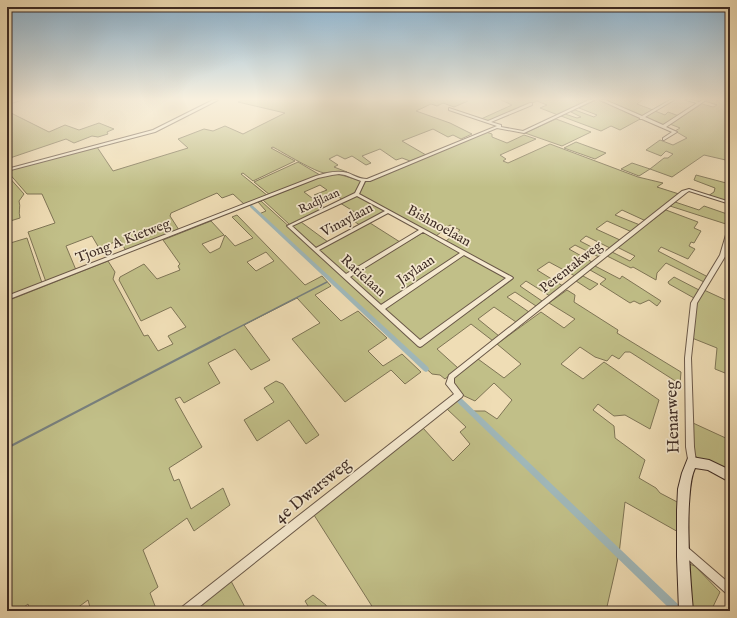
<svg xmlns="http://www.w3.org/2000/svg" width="737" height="618" viewBox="0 0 737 618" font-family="'IM FELL English',serif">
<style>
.green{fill:#c1bf88;stroke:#7f7556;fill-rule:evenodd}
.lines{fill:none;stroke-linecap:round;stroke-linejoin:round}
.stream-far2{stroke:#78807e;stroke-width:1}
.stream-far1{stroke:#78807e;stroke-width:1.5}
.stream{stroke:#78807e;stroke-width:2}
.canal{fill:#a0b8ba;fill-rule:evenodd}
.street-casing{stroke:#6a5848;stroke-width:2}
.secondary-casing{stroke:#3d2b24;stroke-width:2}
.street{fill:#f5e9cf;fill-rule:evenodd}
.secondary{fill:#f5e9cf;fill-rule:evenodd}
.labels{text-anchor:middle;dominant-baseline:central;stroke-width:3.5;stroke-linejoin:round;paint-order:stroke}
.far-street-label{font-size:12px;fill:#3d2b24;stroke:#f5e9cf}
.street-label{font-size:14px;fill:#3d2b24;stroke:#f5e9cf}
.near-street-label{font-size:17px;fill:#3d2b24;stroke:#f5e9cf}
</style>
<rect width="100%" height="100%" fill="#efddb5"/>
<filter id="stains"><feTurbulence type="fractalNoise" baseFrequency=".005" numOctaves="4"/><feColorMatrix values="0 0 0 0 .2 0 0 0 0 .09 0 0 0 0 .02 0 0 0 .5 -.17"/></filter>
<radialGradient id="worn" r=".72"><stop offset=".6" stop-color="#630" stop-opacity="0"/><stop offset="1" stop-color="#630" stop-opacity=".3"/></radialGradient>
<path class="green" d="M242,100H466L468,101L454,107L443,103L437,106L431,104L416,111L450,123L472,134L461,139L453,135L448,137L433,129L402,141L426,155L410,161L402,158L396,160L380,149L362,156L371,163L366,165L352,156L345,159L337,155L329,159L338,165L334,167L347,172C343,173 330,173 325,173C317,173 282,152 273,147L271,148L295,161L253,181L243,173L241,174L268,196L245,205L233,194L222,198L217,193L171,213L170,216L179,230L126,251L120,240L99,248L92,236L66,246L76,270L46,282L28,232L55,223L42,194H27L7,171L97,147L113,171L188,148L178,139L204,129L213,131L225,126L243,134L285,113L238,102Z
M501,100H590L558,115L540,108L547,105L537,101L488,122L481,119L512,105Z
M596,100H601L642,118L620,130L611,126L601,131L561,116L565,114L577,118L581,117L571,112L575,110L594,117L597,115L579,108Z
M603,100H642L637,104L653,110L641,117Z
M707,100L730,101V167H728L730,161L704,155L672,177L650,169L639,176L621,169L632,163L650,169L664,158H668L673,154L666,151L661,156L646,150L660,140L673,145L687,138L675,131L680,128L670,124L702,104L713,107L717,105L705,101Z
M7,111L49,132L65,125L79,130L99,123L114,129L107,132L108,134L98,137L92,136L74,143L66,139L7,159Z
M655,111L665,115L668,112L679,116L662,126L643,118Z
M556,119L591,132L562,146L525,133Z
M486,132L492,134V137L507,143L524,135L536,139L500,155L506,159L503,161L508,163L550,144L638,177L663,183L657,187L679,194L646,221L622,210L615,215L640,225L632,232L607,221L596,229L620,240L610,248L586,236L580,241L605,254L599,257L575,245L569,249L592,262L575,276L549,262L537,270L563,286L550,296L526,281L520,286L542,301L536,306L515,292L507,297L529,312L516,322L494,307L478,319L499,336L493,341L471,324L437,349L458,368L445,379L440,375L432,374L259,214L266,211L258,202L261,201L421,346L513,279L446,241L460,230L450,225L436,236L359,194L366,181Z
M576,142L606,153L595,159L564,148Z
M298,162L320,175L270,195L254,182Z
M334,173L362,181L356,193L343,200L333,193L319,199L314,195L327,190L320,185L304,192L325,208L290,225L263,200L323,176Z
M7,175L24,194L19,201C21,207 18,211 20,218L7,222Z
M696,175L730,184V202L708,196L714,192L715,188L694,180Z
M357,195L387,211L360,225L355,222L363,217L340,203Z
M675,202L699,210L704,206L730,215L729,225L670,206Z
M666,210L698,222L694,228L701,231L694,243L691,242L689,246L695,249L688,259L661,247L658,251L708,277L704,282L666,263L657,273L656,280L633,267L631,268L607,256L612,252L630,261L635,256L617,247Z
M237,215L305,285L322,276L331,286L315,295L341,321L358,311L387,338L368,351L383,366L402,354L421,372L405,384L391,370L345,402L292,339L320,323L297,298L244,325L270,360L251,370L235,349L208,363L220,383L184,403L180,397L175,399L202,447L169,468L174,481L179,479L191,509L223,488L230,505L194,531L187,518L143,550L158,587L150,593L157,611H91L88,600L73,611H30L28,604L19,611H7V315L9,313L7,301L108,261L115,272L113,279L144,336L148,335L158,351L173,344L168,336L186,327L171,307L141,321L119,280L120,277L144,264L157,279L180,270L178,266L180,264L163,240L211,221L224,235L202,244L210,253L220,248L225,235L235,246L253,238L232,217ZM266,252L274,261L256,271L247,262Z
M301,222L328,242L316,248L291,226Z
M370,223L400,242L346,275L318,250Z
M424,232L462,252L380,305L348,277Z
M27,238L42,283L7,297V244Z
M464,254L508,278L420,342L383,308Z
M595,266L620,279L622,276L661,301L657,306L649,300L640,304L634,301L630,303L600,284L606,279L590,270Z
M583,276L598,284L590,290L576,281Z
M674,277L699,290L694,298L669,284L668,282Z
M567,290L575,295L574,302L618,330L617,333L681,372L680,384L630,352H625L619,359L612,355L607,361L595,357L580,347L561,364L583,379L604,362L659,400L650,429L625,415L614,416L598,404L593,410L614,426L615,438L645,460L639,478L656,488L660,493L681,504L680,533L625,502L619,554L606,611H375L314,515L423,428L453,461L470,444L460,432L466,427L447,409L458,399L472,411H485L497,419L512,400L494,383L475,401L460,394L452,379L478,359L504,378L521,364L497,344L541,312L564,328L575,319L549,303Z
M704,290L730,302V375L715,369L717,348L692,338L694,304Z
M276,381L283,384L319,435L306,444L289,420L257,441L244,420L274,402L264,388Z
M693,423L730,440V475L697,458L693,452Z
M689,564L695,566L720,592L711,611H690Z
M231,581L247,611H192Z
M313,595L326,605L328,611H311L305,601Z"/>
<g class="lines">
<path class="stream-far2" d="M7,105L22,100"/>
<path class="stream-far1" d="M218,338L327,282"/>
<path class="stream" d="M7,448L220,337"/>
<path class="canal" d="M250,205H252L428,367L429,369L428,371L426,372L424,371L250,207Z
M458,396L460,397L681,607L682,611H672L456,401L455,399L456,397Z"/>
<g class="street-casing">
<path id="street" d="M213,100H218L155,132L7,171V169L153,130Z
M589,100H594L524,133L497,128L370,181H365L359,194L512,277L513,278L422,346L420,347L418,346L287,226L355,193L361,181L345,175L339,174L332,175L318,178L7,300V296L316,176C326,173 337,170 348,173C355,176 360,179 367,179L497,126L449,110V108L488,121L530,103H532V105L491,122L501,125V127L523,131ZM357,196L385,211L316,248L292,226ZM388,213L419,230L346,274L319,250ZM423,232L460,253L381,305L350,277ZM464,255L506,278L420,340L385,309Z
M600,100H605L642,116L670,100H674L645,117L663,125L697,103L686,100H692L699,102L702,100H706L666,127L677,132L664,140H663V138L672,132L642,119H640V118Z
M689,189L730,202V204L689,191L686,193L454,378V383L463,395L462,397L194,611H181L182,607L454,394L446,384L449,375L682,191Z
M728,228H730V238L726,255L697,303L691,358L694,447L696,462L695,465L692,466L689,465L686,447L685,358L691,303L720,255Z
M684,545L687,547L730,584V596L727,594L681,553L679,550L681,547Z"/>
</g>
<g class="secondary-casing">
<path id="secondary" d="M692,457L709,460L730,470V482L708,470L695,468C690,479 690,492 689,504C687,539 690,576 693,611H679L677,557V510L678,489L682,473L688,458Z"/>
</g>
<use href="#street" class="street"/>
<use href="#secondary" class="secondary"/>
</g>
<linearGradient id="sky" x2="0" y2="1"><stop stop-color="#8bb6d6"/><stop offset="0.53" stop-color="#f8f0de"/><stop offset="1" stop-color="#f8f0de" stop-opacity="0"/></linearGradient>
<rect width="737" height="187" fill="url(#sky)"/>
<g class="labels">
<g class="far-street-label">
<text transform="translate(319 201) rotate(-25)">Radjlaan</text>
</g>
<g class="street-label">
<text transform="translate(347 220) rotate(-28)">Vinaylaan</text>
<text transform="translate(439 226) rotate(29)">Bishnoelaan</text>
<text transform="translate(123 241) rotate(-21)">Tjong A Kietweg</text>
<text transform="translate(571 267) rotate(-38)">Perentakweg</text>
<text transform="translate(416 270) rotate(-34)">Jaylaan</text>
<text transform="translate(363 276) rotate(42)">Ratielaan</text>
</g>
<g class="near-street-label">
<text transform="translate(673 417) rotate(-92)">Henarweg</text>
<text transform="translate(313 491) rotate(-39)">4e Dwarsweg</text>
</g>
</g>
<rect width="737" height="618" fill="none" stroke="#efddb5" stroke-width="24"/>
<rect x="8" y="8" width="721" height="602" fill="none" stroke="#3d2b24" stroke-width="2"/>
<rect x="12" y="12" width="713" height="594" fill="none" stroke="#3d2b24"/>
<rect width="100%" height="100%" filter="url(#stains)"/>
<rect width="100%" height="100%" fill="url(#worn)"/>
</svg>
